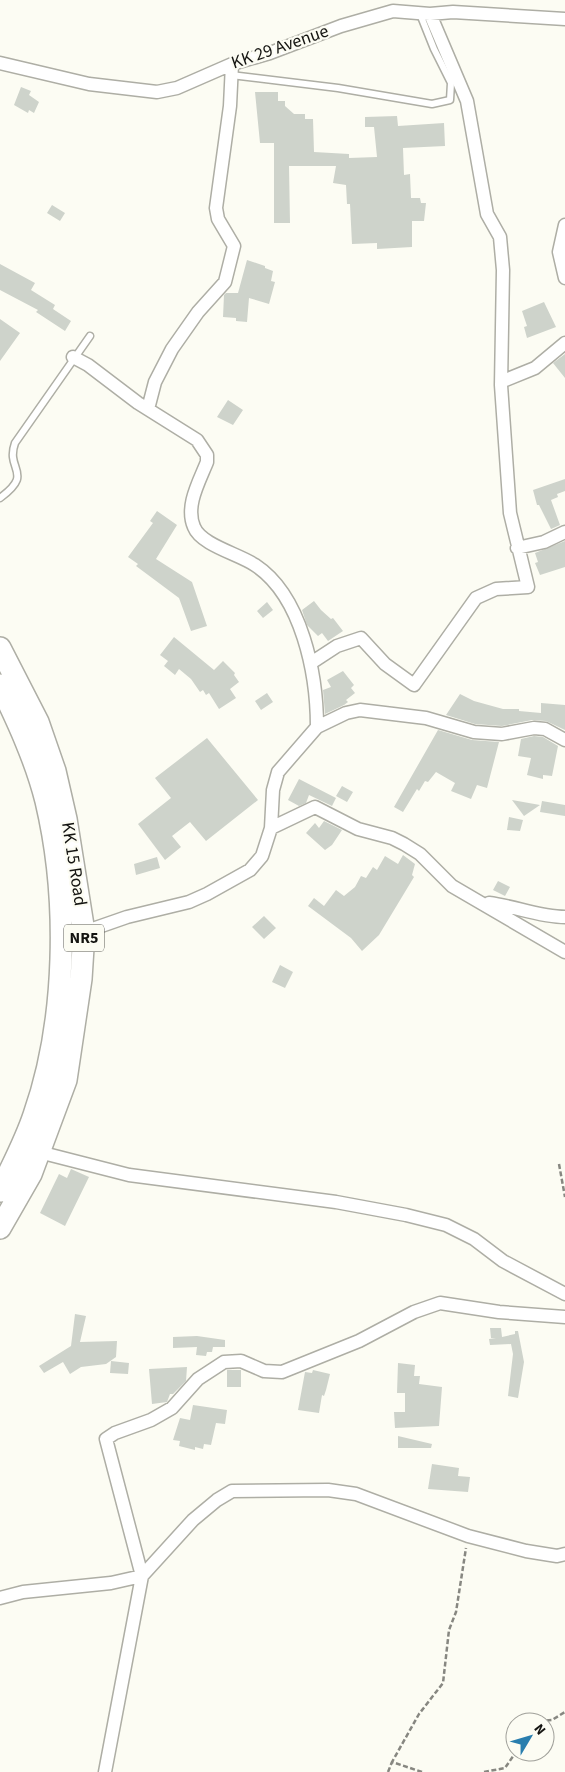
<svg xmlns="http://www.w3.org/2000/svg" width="565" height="1772" viewBox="0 0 565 1772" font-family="'Source Sans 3',sans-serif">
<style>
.building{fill:#ced3cb}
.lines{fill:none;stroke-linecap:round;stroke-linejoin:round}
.service-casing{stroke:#aeaea5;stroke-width:9}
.minor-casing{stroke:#aeaea5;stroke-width:15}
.trunk-casing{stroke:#aeaea5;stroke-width:24}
.path{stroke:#878781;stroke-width:2.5;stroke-dasharray:5 2.5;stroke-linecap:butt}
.service{stroke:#fff;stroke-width:6}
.minor{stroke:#fff;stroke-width:12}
.trunk{stroke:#fff;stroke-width:21}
.labels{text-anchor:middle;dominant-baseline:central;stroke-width:4.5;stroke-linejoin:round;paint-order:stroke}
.shield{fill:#fcfcf3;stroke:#5a5a55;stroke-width:1}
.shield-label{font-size:16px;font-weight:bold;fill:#141411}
.street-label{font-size:18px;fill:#141411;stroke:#fcfcf3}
</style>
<rect width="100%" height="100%" fill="#fcfcf3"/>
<path class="building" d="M21,87L31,91L29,95L39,102L34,113L29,110L28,113L14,105Z
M255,92H278V101H285V106L294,114H305V119H313L314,152L349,154V158L377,157L374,127H365V117L397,116L398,126L444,123L445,146L403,148L404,175L410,174L411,198H420L421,203H426L424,221H412V247L377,249V243L352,244L350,204H347L346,185L333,183L336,166H289L290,223H274V143H260Z
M52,205L65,213L60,221L47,213Z
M247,260L265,266V268L273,271L271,281L275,282L269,304L249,298L247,322L236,321V318L223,317L224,295L226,293H238Z
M0,264L35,283L31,290L55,305L53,309L71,321L65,331L36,312L38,310L0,290Z
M544,302L556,327L527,338L524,327L527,326L522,311Z
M0,319L20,333L0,361Z
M565,354V378L553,363Z
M228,400L243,410L233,425L217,417Z
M565,479V491L557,494L558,497L551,500L560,525L551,529L539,505H537L533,490Z
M157,511L177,525L156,559L192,582L207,626L191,631L179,598L136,566L138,564L128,557L153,523L150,521Z
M565,541V567L540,575L535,563L538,562L535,553Z
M314,601L321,610L331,619L333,618L343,631L328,641L322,633L318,636L307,625L302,610Z
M267,602L273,610L263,618L257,611Z
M174,637L214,670L223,661L235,673L234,675L239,682L230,689L236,698L219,709L209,693L206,695L203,690L200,692L191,679L179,669L175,675L164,666L168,661L160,655Z
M343,671L354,685L351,688L355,693L346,700L348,702L344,705L325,714L323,690L331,687L327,680Z
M267,693L273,702L261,710L255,701Z
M460,694L474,701L503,709H519V711L541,713V703L565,705V730L546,721L532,720L502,726L475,724L446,715Z
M438,730L472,740L499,742L487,788L477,785L471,799L451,791L455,783L436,772L428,782L425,781L419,791L417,789L403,812L394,807Z
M534,736L543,737L558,746L552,776L543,775V779L527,775L531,758L518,756L521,739Z
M207,738L258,800L206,841L190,822L172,836L181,847L165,860L138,824L171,798L155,778Z
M299,779L336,798L332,806L309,795L306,803L299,806L288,800Z
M342,786L353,792L347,802L336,796Z
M512,800L540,805L524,816Z
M542,801L565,805V816L540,812Z
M509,817L523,820L520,831L507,830Z
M324,821L342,830L332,845L325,850L306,833L315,823L319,828Z
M403,855L415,864L412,875L414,877L379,935L362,951L351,938L308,906L314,898L324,906L336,890L344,896L355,887L361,876L366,878L373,867L377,870L385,856L398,864Z
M157,857L160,868L136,875L134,864Z
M498,881L510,887L505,896L493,890Z
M264,916L276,928L264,939L252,927Z
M280,965L293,972L285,988L272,982Z
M71,1169L89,1177L65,1226L40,1213L59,1174L67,1178Z
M75,1314L86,1316L80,1342L117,1341L116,1357L106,1364L81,1367L70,1374L63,1362L44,1373L39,1366L71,1346Z
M490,1328H501L502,1337L515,1334V1331H518L524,1362L518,1398L508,1396L513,1354L511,1344L490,1345L489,1339L496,1338H491Z
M197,1336L225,1340V1347H213L212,1352H207L206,1356L196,1355L197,1347L173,1348V1337Z
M111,1361L129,1363L128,1374L110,1373Z
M398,1363L415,1365L414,1376H420L419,1384L442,1387L439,1426L395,1428L394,1412H405V1393H397Z
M187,1367L186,1381L173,1394H170L167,1402L152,1404L149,1369Z
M227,1370H241V1387H227Z
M313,1370L330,1374L326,1390L324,1396L322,1395L319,1413L298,1410L305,1372L312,1373Z
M193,1405L227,1410L225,1424L216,1423L211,1445L204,1444L203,1449L195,1447V1450L179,1446L180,1441L173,1440L180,1418L190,1420Z
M398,1436L432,1444L431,1448H398Z
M432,1464L459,1468L458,1476L470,1477L468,1492L428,1489Z"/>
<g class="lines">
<g class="service-casing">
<path id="service" d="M231,75L338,88L432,104L450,100L451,83L434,49L420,14
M0,498C35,472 5,471 15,443L90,336"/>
</g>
<g class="minor-casing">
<path id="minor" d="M0,63L89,84L157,92L177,88L232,64L270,53L341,26L393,11L430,14L453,12L565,19
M565,225L559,252L565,278
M73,357L88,365L138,403L197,440L207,455V462C199,482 185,506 194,527C201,545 239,554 255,565C302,596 317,674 317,727L278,772L273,790L271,828L262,856L250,870L207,894L189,902L127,917L84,932
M503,381L535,368L565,343
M148,409L155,382L172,349L198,312L225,282L234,246L218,219L216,208L230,106L232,64
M517,548L544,542L565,532
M311,663L337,646L361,638L385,664L414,685L476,598L496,589L528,587L510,513L501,385L503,270L500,237L487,214L467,101L430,14
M317,727L346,713L360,710L426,718L474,732L502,734L534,728L545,729L565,740
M271,828L315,807L358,829L392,838L404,844L420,854L452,886L565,952
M489,903C514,906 540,917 565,917
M39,1152L129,1175L336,1202L406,1215L446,1225L474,1239L503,1261L565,1294
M0,1598L23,1592L111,1583L142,1576L193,1520L217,1500L232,1491L328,1490L356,1494L468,1536L526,1551L557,1556L565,1554
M105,1772L142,1576L106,1439L115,1433L151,1420L172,1408L198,1379L224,1362L241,1361L264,1371L282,1372L359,1341L414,1312L440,1303L499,1312L565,1317"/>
</g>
<g class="trunk-casing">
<path id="trunk" d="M0,648L38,722L55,771L66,819L84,932L81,979L66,1080L31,1174L0,1228
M0,685C18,722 36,761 46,801C69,898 67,1021 34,1115C25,1142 12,1166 0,1191"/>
</g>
<path class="path" d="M559,1164L565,1197
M524,1722L552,1720L565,1712
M388,1772L392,1762
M422,1772L392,1762L419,1714L443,1683L449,1630L456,1612L466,1548
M484,1772L505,1768L516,1752"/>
<use href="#service" class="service"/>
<use href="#minor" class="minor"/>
<use href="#trunk" class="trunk"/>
</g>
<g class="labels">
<rect class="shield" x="64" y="924.5" width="40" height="27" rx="4"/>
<g class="shield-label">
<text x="84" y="938">NR5</text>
</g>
<g class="street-label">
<text transform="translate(280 47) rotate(-19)">KK 29 Avenue</text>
<text transform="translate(74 864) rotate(81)">KK 15 Road</text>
</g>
</g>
<g transform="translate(530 1737) rotate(52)"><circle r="24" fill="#fcfcf3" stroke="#9f9f99"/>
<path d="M0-4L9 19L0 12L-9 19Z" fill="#297eae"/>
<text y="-8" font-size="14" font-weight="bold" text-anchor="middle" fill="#141411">N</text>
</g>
</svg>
